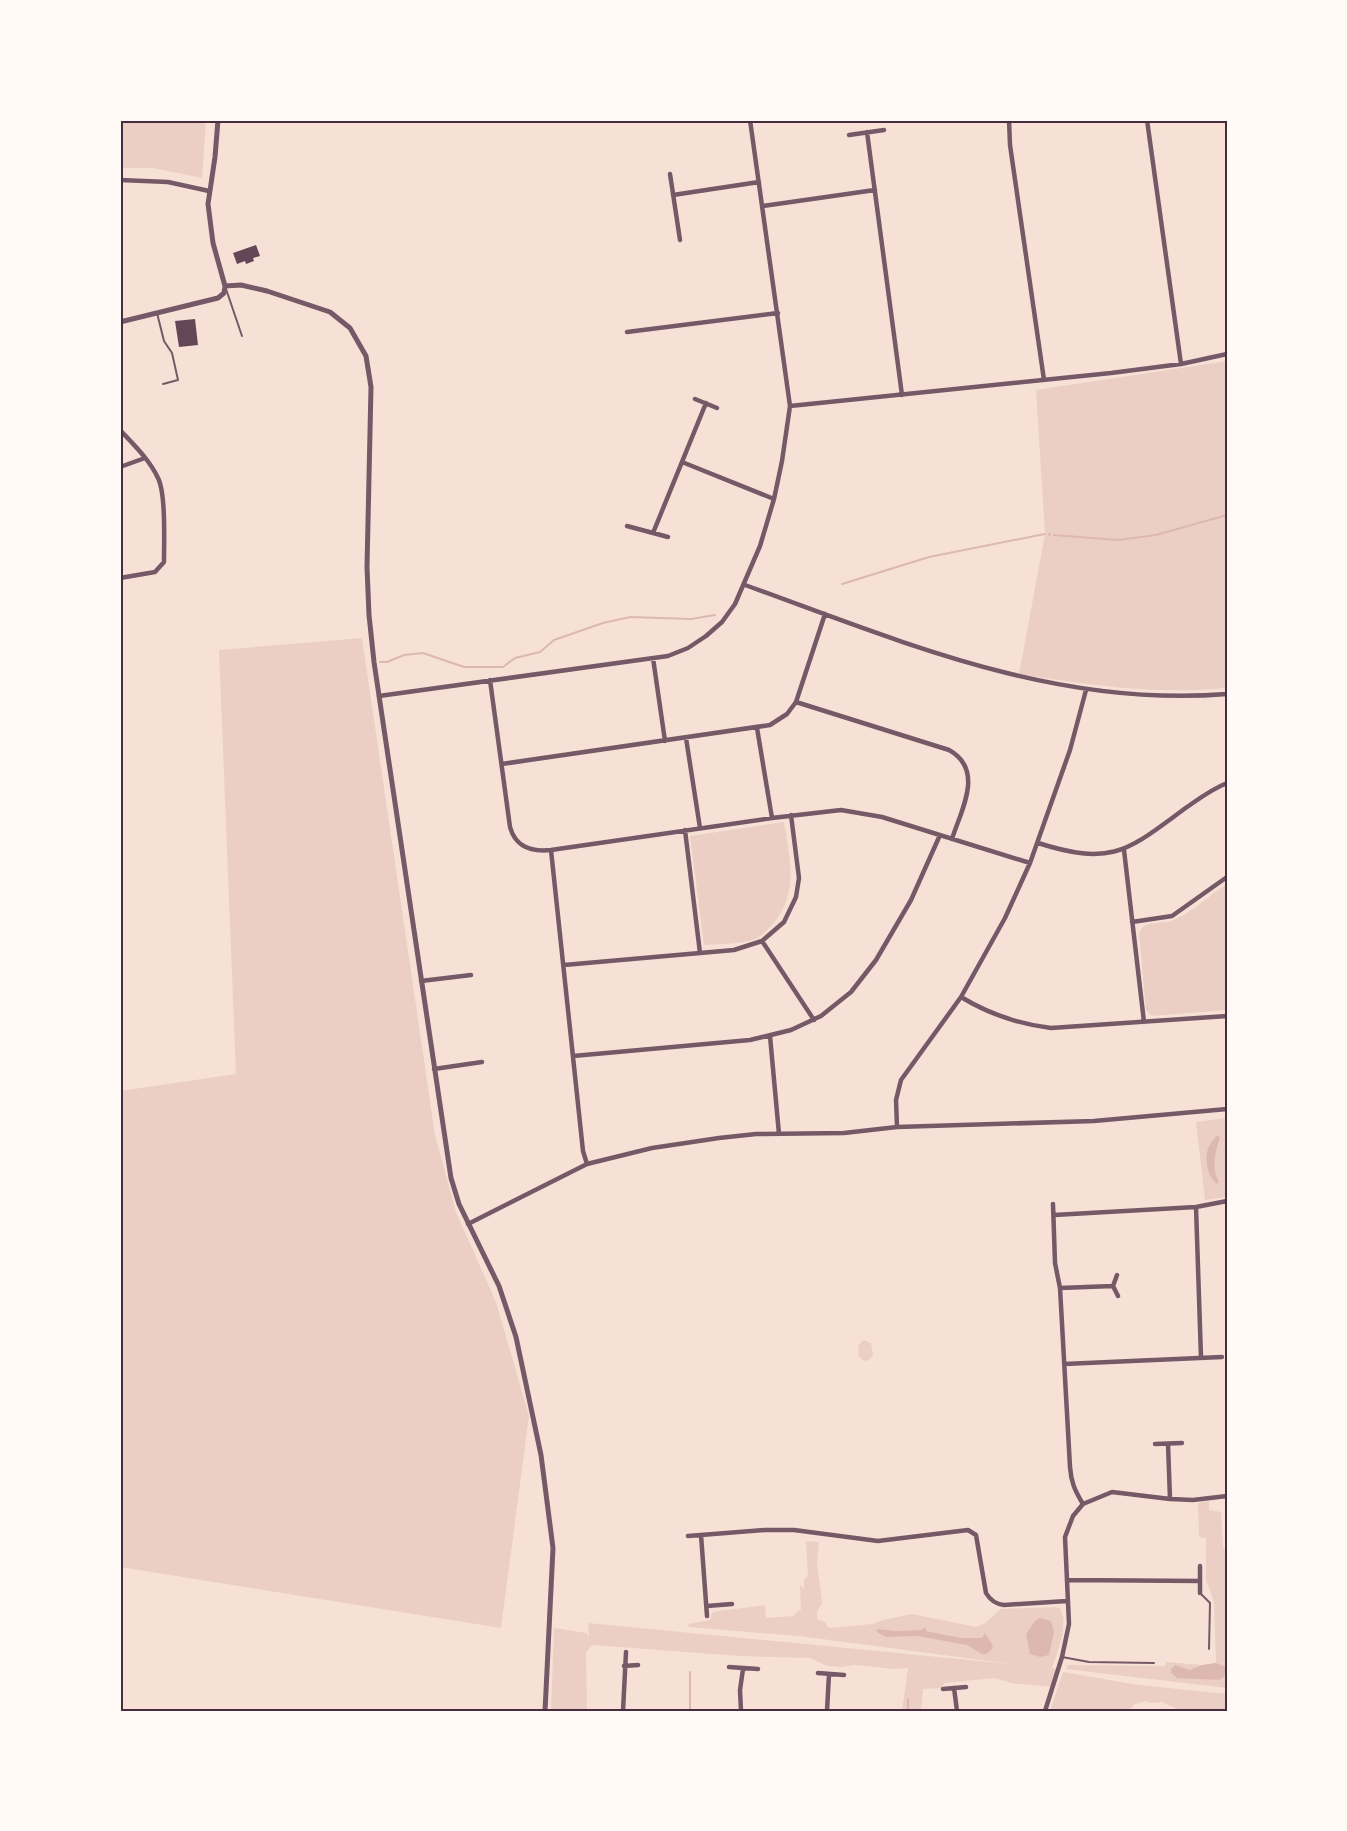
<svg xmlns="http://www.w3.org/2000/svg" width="1347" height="1831" viewBox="0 0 1347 1831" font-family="Rubik,sans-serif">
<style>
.green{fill:#ebcfc5}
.water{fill:#dcb8b0}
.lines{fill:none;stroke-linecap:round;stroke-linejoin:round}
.stream{stroke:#dcb8b0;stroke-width:2}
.building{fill:#644757}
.service{stroke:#755966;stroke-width:2}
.minor{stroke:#755966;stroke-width:4.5}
.tertiary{stroke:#755966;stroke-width:5}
.neatline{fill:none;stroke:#4a2c40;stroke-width:2}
</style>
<rect width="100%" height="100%" fill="#f7e1d7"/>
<path class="green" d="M120,120H206L202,178L153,168H120Z
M1227,361V688C1156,695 1088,685 1019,674L1045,534L1036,390Z
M362,638L435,1135L456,1212L496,1302L529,1416L501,1628L120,1567V1091L236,1074L219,650Z
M784,822C790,858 799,894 773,924C768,929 762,936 755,939C743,944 718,944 704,945L690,836Z
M1227,884V1010L1152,1016L1146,1010L1139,934C1143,919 1159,925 1171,921C1191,914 1209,895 1227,884Z
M1227,1118V1197L1205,1200L1196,1122Z
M863,1340L871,1343L873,1355L869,1360L864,1361L859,1357L858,1346Z
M1209,1501V1510L1221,1512L1223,1546L1227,1557V1688L1066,1669L1068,1665L1165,1666L1166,1662L1202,1665L1216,1663L1214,1602L1206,1580V1538L1199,1537L1198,1503Z
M806,1541L819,1542L817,1562L822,1603L817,1612V1619L825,1622L829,1628L872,1624L883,1620L912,1614L976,1627L984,1624L1001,1609L1055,1607L1060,1608C1069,1625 1058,1651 1052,1667L1058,1671L1053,1687L1011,1683L995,1678L945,1683L940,1688L923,1689L921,1711H902L908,1668L894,1669L855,1665L841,1667L828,1666L810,1658L740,1656L592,1645L586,1653L587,1711H551L554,1628L586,1633L589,1637L588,1623L1011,1664L799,1636L689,1627L688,1624L710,1620L712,1613L718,1611L765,1605L766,1618L793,1616L801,1609L800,1585L804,1589V1580L808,1576Z
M1063,1672L1139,1685L1227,1694V1711L1177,1709L1162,1702L1151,1703L1145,1701L1135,1704L1129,1711H1050Z"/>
<path class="water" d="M1217,1135L1220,1138C1215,1151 1211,1170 1219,1182L1217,1184C1206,1176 1203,1154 1211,1143C1213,1140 1215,1138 1217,1135Z
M1040,1618L1051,1621L1054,1632L1049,1655L1040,1657L1030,1654L1026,1634L1035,1621Z
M923,1628H926V1631L961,1638H982L985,1633L993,1646L991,1650L986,1654H982L967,1645L917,1636L886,1637L877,1632V1629L897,1631L922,1630Z
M1216,1663L1226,1667L1224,1677L1219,1680L1177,1678L1171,1673V1669L1175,1665L1190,1670L1202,1665Z"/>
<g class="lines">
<path class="stream" d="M1049,534L1050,535
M1054,535L1118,540L1156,535L1227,515
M842,584L929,557L1045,534
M380,662H387L404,655L423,653L464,667H503L515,658L540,652L554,640L603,623L630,617L691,619L715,615
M690,1711V1672
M908,1711V1699"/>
</g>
<path class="building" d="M256,245L260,256L253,258L254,261L246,264L245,261L237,264L233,253Z
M195,319L198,345L179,347L175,321Z"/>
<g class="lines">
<path class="service" d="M226,289L242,336
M157,313L164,341L172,353L178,380L163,384
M1200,1593L1210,1603L1209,1649
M1062,1657L1089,1662L1154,1663"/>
<path class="minor" d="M1009,120L1010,145L1044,380
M1147,120L1181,364
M867,132L902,395
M849,135L884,130
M670,174L680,240
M120,180L168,182L209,191
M673,195L759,182
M763,206L875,190
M627,332L778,313
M695,399L717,408
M790,406L1111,373L1181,364L1227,354
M120,430C134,445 149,459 158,478C166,494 164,542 164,562L155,572L120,578
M682,462L774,499
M120,467L145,458
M627,526L668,537
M653,533L706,403
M745,585C903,642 1055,708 1227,694
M653,658L665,741
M490,680L510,827C516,848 532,852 551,850L772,818L841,810L882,817L1030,863
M379,696L668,656L688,648L706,636L722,622L735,604L760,546L774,499L782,461L790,406L750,120
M796,702L949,750C985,770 961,810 952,839
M757,728L772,818
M686,738L700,828
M502,764L770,725L787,714L796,702L825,614
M685,830L700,953
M1038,843C1114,867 1128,850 1187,807C1200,798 1212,789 1227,783
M551,850L583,1151L587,1164
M1124,850L1144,1022
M1132,922L1172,916L1227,877
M762,941L814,1020
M564,965L734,950L762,941L784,922L796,897L799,878L791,815
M421,981L471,975
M961,997C989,1014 1018,1024 1051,1028L1227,1016
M770,1036L779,1134
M573,1056L750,1040L791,1030L821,1016L851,992L876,960L911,900L940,835
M434,1069L482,1062
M897,1127L896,1100L901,1080L961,997L1005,918L1030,863L1070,750L1086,690
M1053,1204L1055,1263L1060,1288L1070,1467C1071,1482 1075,1491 1083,1504
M1196,1207L1201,1357
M1054,1215L1196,1207L1227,1201
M468,1224L587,1164L652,1148L719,1138L756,1134L844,1133L897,1127L1094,1121L1227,1109
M1117,1275L1113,1286L1118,1296
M1060,1288L1113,1286
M1064,1364L1222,1357
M1155,1444L1182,1443
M1168,1444L1170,1499
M701,1535L707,1616
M688,1536L765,1530H794L878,1541L968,1530L976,1535L986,1593C990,1600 995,1604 1004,1605L1067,1601
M1200,1566V1593
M1067,1580L1200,1581
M707,1606L732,1604
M624,1666L638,1665
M729,1667L758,1669
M818,1673L844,1675
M954,1688L957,1711
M943,1689L966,1687
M623,1711L626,1652
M741,1711L740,1690L743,1669
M827,1711L829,1674
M1045,1711L1062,1657L1069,1624L1065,1537L1073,1516L1083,1504L1112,1492L1170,1499L1193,1500L1227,1496"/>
<path class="tertiary" d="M218,120L215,157L208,204L213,243L225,286
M225,286L241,285L267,291L330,312L350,328L366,356L371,387L367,567L369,615L374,662L451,1178L459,1204L499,1286L516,1337L541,1455L553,1548L545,1711
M120,322L218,298L224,293L225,286"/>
</g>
<rect width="1347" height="1831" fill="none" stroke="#fffaf5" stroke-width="243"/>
<rect x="122" y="122" width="1104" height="1588" class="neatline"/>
</svg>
